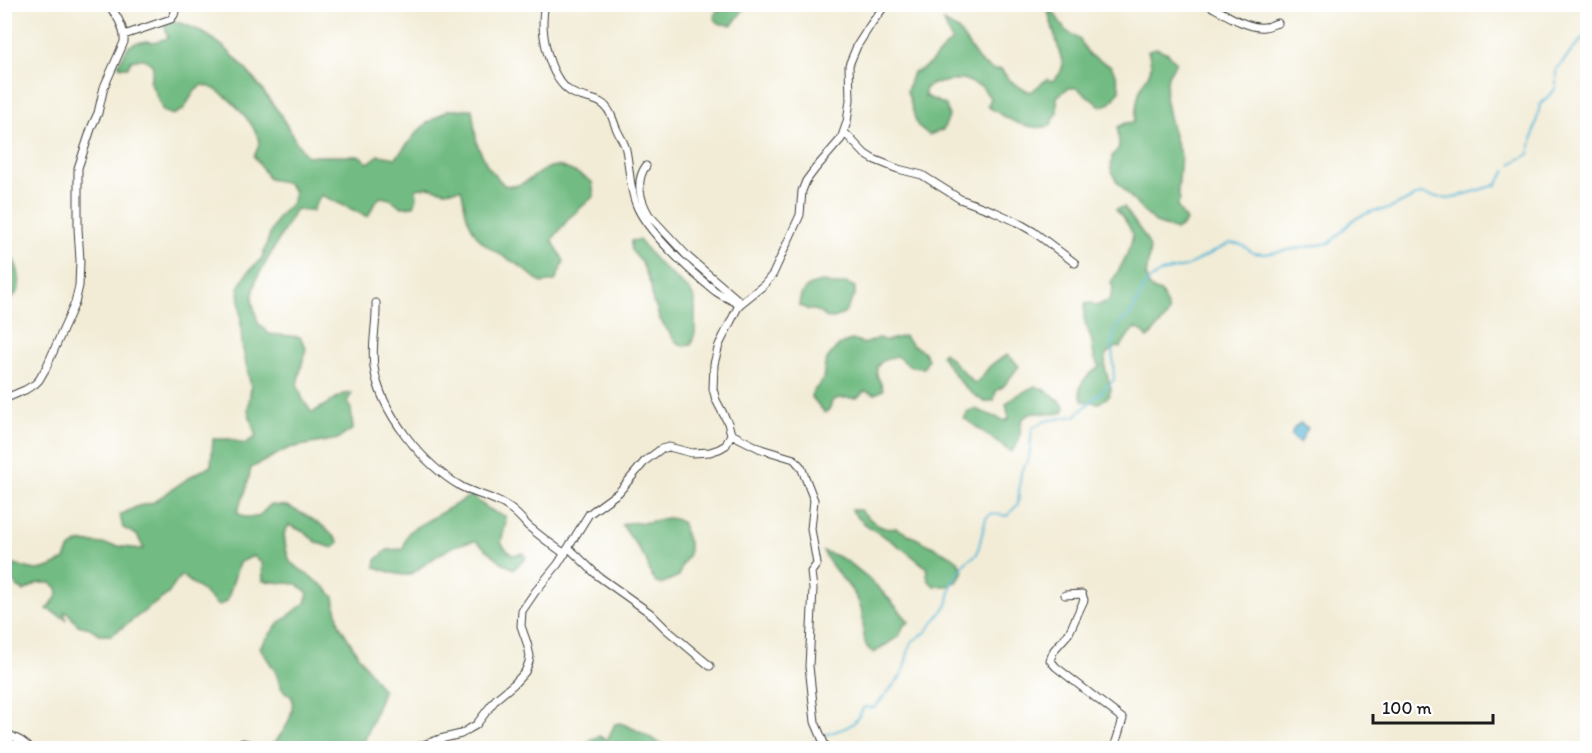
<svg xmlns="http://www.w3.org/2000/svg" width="1592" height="753" viewBox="0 0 1592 753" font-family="Itim,sans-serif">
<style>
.forest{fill:#72bc83;stroke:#476c50;stroke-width:1.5}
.water{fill:#57b5d5;stroke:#3a6878;stroke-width:1.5}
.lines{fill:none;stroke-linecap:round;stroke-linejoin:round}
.stream{stroke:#57b5d5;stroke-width:2}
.street-casing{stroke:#3c3b38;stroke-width:9}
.street{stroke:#fff;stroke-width:7}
</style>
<rect width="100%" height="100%" fill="#fff"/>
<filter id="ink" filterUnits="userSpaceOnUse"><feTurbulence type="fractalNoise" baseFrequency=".0167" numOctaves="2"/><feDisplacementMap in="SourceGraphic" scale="12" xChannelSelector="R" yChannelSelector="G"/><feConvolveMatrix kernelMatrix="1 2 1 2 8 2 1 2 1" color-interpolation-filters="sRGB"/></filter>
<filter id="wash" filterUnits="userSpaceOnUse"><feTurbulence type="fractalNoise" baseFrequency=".008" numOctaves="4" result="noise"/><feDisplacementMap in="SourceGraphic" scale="24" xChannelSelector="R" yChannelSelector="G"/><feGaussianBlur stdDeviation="1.35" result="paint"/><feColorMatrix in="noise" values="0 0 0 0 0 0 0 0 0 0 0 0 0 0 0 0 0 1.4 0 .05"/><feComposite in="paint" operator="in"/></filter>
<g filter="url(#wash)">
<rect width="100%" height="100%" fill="#f2ecd6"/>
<path class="forest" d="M1046,4L1065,5L1055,6L1053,11L1065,30L1080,40L1089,55L1111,66L1116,75L1120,90L1111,103L1101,107L1077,88H1068L1057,97V113L1050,126C1025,132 1007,118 987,106L991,99L982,87L963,79L933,84L925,88V96L946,105L949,117L943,130L929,135L917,125L907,91L913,72C932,68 937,52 952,41L944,22L958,30L980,62L993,70L1001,69C1008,81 1018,88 1031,92L1047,79L1052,81C1060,75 1063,71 1062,61Z
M728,5H747L732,25L721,24L715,20V13Z
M173,21C212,30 237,57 260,87C267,97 275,106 282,117C290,130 296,145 307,156H360L368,163L379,155L396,158L417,132L427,123L448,110L472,109L477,144L488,167L504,185C508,186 511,186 514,186C530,184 541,166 557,166C566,167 585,177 592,182L594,196L569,218L552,240L564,261L555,281L542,283C534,278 527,271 520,266C496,251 477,247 467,216C464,207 464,198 461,189L445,191L428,187L416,189L417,197L414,206L402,207L390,199L381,197L375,202L368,217L321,195L312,211L296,209L256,280L252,300L258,323L269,334L300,337L306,348L297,384L303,400L312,413L343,394L352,393L347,402L351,409L353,429L338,439L289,448L251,468L246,490L237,512L244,517H258L270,505L287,506L307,516L323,526L339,542L333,548L318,543L302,531L289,525L284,534L286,549L290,562L325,587L334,597L339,624L358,655L383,691L365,740L328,748H269C283,734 295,718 292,697C278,688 281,686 276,673C272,664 264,656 260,647L278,624L305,603L308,593L297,584L263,581L262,563L253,556L239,563L227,601L218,606L205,593L181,575L168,594L112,635H101L90,628L78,625L68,613L64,612L66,619L47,609L58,595L57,588L51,583H38L24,591L17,587L10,576L13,565C21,566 29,569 37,570C47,570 57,564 65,559C68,552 69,547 76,544C86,539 129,549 144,549L137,535L123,528L120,515L138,506L152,503L193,475L211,466L213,439H230L244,444L256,437L248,410L251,387L242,345L239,286L248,272L262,258L270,234L278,217L293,202L294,192L287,183L269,179L254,156C256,152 259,147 259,143C258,124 220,85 202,85L194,92L183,110L173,115L163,111L150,81L152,74L153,66C146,58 140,57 131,61L128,67H122L118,65L128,47L135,43L147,41L153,42L168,38L164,24Z
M1156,48L1168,53L1176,62L1168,76L1165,97L1169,117L1177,146L1181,155L1178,191L1180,200L1177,206L1186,221L1184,225L1176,230L1156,223L1139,207L1116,180L1111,169L1112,156L1119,148L1118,127L1126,123L1134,122C1136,113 1136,105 1138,97C1142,74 1157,78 1148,51Z
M1124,207L1146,238L1150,248L1146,277L1150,288L1161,292L1169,311L1166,318L1148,338L1142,331L1135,328L1129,334L1120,348L1116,347L1106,354L1105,367L1111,389L1109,396L1099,403L1083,401C1073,384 1088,376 1100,366C1092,359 1094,353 1092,343C1089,326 1081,325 1085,304L1091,303L1096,306L1110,300L1113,288L1111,282C1117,275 1132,247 1132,238C1133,228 1122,217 1116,209Z
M639,240L658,263L690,291L695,299V333L691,345L683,346L675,341L659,318L656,306L653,303L651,286L642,263L631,250V241Z
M4,250H8C18,265 29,293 5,301Z
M824,282L836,285L846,283L855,287V295L844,314L834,318H828L815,310H809L799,305C800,289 809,283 824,282Z
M904,336L912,345L923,351L928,359L924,368L912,367L896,356C886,359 874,362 877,375C879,381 882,384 883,390L875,394L865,391L857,398H839L832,401C831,405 830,411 825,413L811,396C813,389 819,387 822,381C825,375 823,368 826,362C830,352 844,339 855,340C857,340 862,343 864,344L879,338L886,341Z
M944,352L974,383C982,380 984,373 989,367C995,361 1001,358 1008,355L1019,366L1004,386L996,391L994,400L985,402C964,391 954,374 941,355Z
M1035,386C1047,390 1057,397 1065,407L1063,412C1050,417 1044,411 1034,413C1016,417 1023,427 1019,440C1017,445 1014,449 1011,452L964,418L968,412L975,409L1006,421L1009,418L1006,404C1014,395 1025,392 1035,386Z
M472,495C482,506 491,512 505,516L506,523L501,542L504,547L512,555L524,553L526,558L514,569L503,563L476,541C457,542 439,554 424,565C418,568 414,574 408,575C397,576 385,570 375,567L376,560L387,550L403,549L407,535L411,530Z
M852,510H860C872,520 880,532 896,528L951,556L958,561L963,571L958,581L948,586H934L928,580L926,567C918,561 909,553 900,547C887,537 859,524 852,510Z
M668,518L675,519L683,523L684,531L689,543V554L682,565L679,576L661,584L656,583L650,572L646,559L622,525C630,521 634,523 642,523C651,522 660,519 668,518Z
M823,551C829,553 835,555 841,558C866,572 891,600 909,622L904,625L899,636L874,653C872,651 868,649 867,647C861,638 865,617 860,605C853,585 832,572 823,551Z
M620,723C638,729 653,740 669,748H589L590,740L599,736L607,740L615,724Z"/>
<path class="water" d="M1300,423L1308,428L1300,443C1289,436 1289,431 1300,423Z"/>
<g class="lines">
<path class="stream" d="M1511,164L1529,154L1540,105L1556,88V70L1582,39L1588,36
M808,748C813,744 817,739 823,736C846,726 851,732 864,707L874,708L902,675L911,642L925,633L947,605L952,583L965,563L977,554L986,518L992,513L1007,516L1018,504L1021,472L1029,458L1032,428L1045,421L1075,416L1114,380L1112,342L1116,328L1132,312L1146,283L1161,272L1185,267L1230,243L1242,245L1253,253L1265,254L1330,243L1354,219L1373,211L1389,209L1420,194L1449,199L1496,185L1506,171"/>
</g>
</g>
<g filter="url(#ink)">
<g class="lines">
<g class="street-casing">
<path id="street" d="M545,4C539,30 548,77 571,92C585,101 602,96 610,113C613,118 614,124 617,130C620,137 625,143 626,150C630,169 629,186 636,204C646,231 692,273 715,291C723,297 732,299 739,305
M1207,4C1222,12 1247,29 1264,27C1269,27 1273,24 1278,23
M124,35L171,19L174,15L177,4
M844,132L865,154L873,159L898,169L922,175L960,199L993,211L1015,221L1034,232L1075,263
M646,166C635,181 640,200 649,215L689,258L737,299
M376,303C377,324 371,346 374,367C380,412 423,465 462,487C477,495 494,497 508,507C516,512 522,519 528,526C540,536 552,545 565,554
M4,399L25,390L35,384L39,380L46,368L75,303L79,286L80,261L78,228V168L92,126L98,113L104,87L124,42C125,29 117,14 107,4
M731,434L761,449L794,459L801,467L814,500L811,529L817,564L811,572L813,589L809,666L815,722L826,748
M569,548L598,576L650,613L666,629L710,666
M1065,595L1082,594L1084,600L1069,633L1054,650L1050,660L1056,667L1123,719L1114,748
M4,732L21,741L30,748
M213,748L244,743L264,748
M414,748L440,739L461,734L469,729L476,725L496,699L514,684L525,672L529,662L530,656L527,643L521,626L522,611L535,592L558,564L589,514L619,492L645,461L661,449L669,447L692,453L710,452L719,449L726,445L731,434L728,423L716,400L713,389L714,364L719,345L739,305L764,285L773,274L800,215L802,191L806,181L815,169L841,139L847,122L850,100L849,65L857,46L871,24L886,4
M1586,748L1588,747"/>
</g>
<use href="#street" class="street"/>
</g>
</g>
<rect width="1592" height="753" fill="none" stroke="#fff" stroke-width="24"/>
<path d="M1373 714v9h120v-9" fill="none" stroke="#1c1c1c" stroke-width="3"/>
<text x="1382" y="714" font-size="18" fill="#1c1c1c" stroke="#ffffff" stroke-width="4.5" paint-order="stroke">100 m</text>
</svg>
